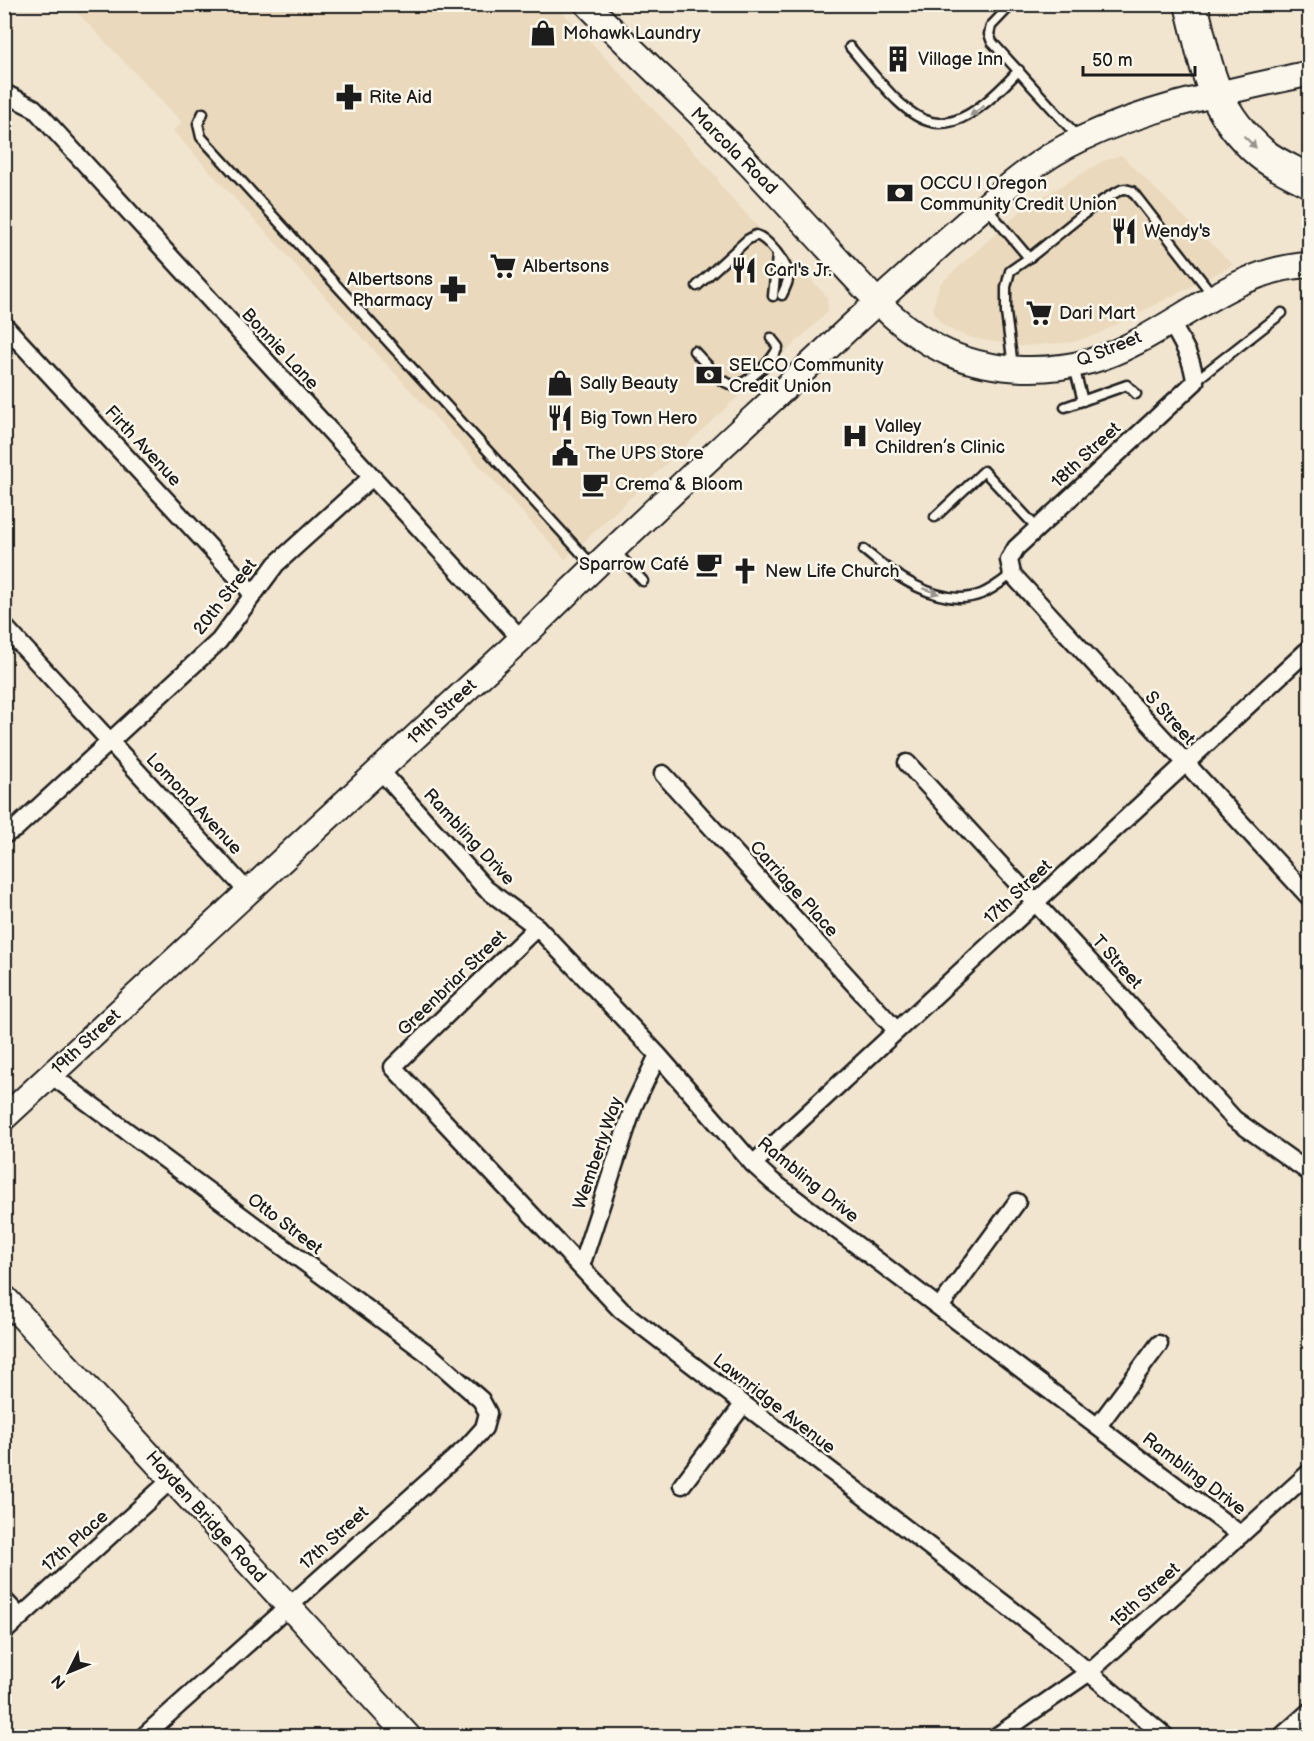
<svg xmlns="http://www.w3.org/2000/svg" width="1314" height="1741" viewBox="0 0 1314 1741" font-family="'Balsamiq Sans',sans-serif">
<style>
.built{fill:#ead9bc}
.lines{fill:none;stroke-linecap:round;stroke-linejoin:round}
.lane-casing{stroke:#1c1c1c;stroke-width:13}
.street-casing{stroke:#1c1c1c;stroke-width:21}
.secondary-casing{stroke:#1c1c1c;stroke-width:28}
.highway-casing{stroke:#1c1c1c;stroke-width:36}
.lane{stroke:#fbf7ec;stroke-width:8}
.street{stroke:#fbf7ec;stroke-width:16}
.secondary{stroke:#fbf7ec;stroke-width:24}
.highway{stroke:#fbf7ec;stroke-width:32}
.oneway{fill:#97948e}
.labels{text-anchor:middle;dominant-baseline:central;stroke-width:5;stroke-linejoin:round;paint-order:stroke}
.poi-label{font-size:18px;fill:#1c1c1c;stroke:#fbf7ec;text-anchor:start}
.street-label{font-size:18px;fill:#1c1c1c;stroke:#fbf7ec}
</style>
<rect width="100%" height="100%" fill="#f1e5d0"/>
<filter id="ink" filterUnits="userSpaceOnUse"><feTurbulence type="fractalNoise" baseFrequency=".0167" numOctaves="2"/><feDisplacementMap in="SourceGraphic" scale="12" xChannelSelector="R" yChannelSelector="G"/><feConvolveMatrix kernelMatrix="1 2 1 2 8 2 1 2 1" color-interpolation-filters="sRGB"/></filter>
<g filter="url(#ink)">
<path class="built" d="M70,5H556L717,177L719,184L760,229L766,231L827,297L828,312L565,559L173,131L182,122Z
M1121,155L1233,265L1098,334L1073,342L1021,346L976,339L955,332L942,324L935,315L933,306L940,284L1024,208L1103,161Z"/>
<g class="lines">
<g class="lane-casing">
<path id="lane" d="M1012,4L991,26L989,34L992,42L1079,138
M850,47C915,124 937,160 1019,70
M203,113L198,124L201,137L593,566
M986,207L1029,258L1010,271L1006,287V313L1013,366
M1029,258C1056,238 1090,205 1119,191C1124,188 1127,189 1132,191L1212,294
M697,286L747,240L756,235C767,238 784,260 788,272C790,280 785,288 782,295
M773,296L777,256
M694,351L721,380L734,386C748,383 773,361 778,347L771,338
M1074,367L1083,401
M1195,381L1282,313
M1065,407L1127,385L1136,394
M935,517L984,471L1037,528
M864,550C892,574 940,610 981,594C992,590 1003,581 1012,574
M615,551L643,581"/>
</g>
<g class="street-casing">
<path id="street" d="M4,93L34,108L521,639
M1170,321C1181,341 1193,358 1195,382L1016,548L1009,560L1012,574L1310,898
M4,325L253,594
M4,626L248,892
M907,763L1234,1119L1310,1173
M380,770L486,889L537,927L658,1055L753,1164L773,1182L1241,1535
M663,774L896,1030
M4,835L15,829L219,641L276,564L372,477
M537,927L393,1067L621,1310L1037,1629L1165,1736
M51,1075L431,1356L481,1400L488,1413L484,1428L467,1447L144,1736
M753,1164L1310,648
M581,1266L634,1105L658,1055
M940,1307L1017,1202
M1098,1426L1159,1344
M682,1485L743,1405
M4,1600L20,1617
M4,1632L172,1479
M997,1736L1088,1673L1310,1472
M1282,1736L1310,1711"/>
</g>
<g class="secondary-casing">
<path id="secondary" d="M587,4C640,59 697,109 749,164C780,197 811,230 842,264C872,296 900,329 940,349C985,372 1043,374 1091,361C1167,339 1227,268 1310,265
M4,1118L521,639C628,532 740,431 850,327C889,291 928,256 968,221C1003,190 1038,159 1081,139C1153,105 1232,91 1310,73
M4,1297L408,1736"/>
</g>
<g class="highway-casing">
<path id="highway" d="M1191,4C1207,66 1210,109 1261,153C1275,165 1294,172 1310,181"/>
</g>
<use href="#lane" class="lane"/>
<use href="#street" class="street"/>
<use href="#secondary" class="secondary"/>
<use href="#highway" class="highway"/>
</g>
<defs><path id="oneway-solid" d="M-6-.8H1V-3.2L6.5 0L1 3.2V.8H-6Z" transform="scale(1.5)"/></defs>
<g class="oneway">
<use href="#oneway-solid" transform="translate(977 111) rotate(145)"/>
<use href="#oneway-solid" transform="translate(1250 142) rotate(44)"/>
<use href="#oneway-solid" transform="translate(931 591) rotate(19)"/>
</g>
</g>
<defs>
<g id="shop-bare" transform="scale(2.07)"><path d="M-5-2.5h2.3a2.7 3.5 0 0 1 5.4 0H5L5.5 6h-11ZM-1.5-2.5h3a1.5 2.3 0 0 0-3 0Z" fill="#1c1c1c" stroke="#fbf7ec" stroke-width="2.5" paint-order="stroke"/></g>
<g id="building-bare" transform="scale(2.07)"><path d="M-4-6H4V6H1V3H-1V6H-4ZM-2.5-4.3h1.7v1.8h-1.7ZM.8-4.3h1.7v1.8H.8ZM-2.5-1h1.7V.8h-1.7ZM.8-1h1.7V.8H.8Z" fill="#1c1c1c" stroke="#fbf7ec" stroke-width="2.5" paint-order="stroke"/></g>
<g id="pharmacy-bare" transform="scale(2.07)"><path d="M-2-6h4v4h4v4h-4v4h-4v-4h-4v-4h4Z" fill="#1c1c1c" stroke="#fbf7ec" stroke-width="2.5" paint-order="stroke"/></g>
<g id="bank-bare" transform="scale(2.07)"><path d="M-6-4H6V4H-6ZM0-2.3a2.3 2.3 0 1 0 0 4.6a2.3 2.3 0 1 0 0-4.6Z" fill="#1c1c1c" stroke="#fbf7ec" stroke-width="2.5" paint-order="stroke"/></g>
<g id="restaurant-bare" transform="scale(2.07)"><path d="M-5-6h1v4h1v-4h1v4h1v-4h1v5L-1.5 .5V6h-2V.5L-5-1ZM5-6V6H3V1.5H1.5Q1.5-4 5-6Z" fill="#1c1c1c" stroke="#fbf7ec" stroke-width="2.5" paint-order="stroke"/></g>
<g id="supermarket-bare" transform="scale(2.07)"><path d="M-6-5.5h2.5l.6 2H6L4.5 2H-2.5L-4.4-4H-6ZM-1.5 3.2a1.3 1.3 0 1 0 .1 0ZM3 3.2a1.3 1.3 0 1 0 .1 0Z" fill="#1c1c1c" stroke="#fbf7ec" stroke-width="2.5" paint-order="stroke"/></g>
<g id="hospital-bare" transform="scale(2.07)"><path d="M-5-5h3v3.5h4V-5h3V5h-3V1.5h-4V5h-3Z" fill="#1c1c1c" stroke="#fbf7ec" stroke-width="2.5" paint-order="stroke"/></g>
<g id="civic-bare" transform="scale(2.07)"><path d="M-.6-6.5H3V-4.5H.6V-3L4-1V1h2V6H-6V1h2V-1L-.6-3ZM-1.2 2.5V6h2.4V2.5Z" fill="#1c1c1c" stroke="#fbf7ec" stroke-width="2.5" paint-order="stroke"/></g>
<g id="cafe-bare" transform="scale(2.07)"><path d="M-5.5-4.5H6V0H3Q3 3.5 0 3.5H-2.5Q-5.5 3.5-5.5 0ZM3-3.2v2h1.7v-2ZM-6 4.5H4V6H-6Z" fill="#1c1c1c" stroke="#fbf7ec" stroke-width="2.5" paint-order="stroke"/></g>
<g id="church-bare" transform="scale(2.07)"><path d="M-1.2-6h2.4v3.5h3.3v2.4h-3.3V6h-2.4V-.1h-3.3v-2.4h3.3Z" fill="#1c1c1c" stroke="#fbf7ec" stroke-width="2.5" paint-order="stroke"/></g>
</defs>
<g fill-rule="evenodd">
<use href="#shop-bare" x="543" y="33"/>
<use href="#building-bare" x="898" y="59"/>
<use href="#pharmacy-bare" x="349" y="97"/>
<use href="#bank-bare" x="900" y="193"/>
<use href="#restaurant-bare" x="1124" y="231"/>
<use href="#supermarket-bare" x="503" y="266"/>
<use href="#restaurant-bare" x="744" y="270"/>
<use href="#pharmacy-bare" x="453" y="289"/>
<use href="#supermarket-bare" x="1039" y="313"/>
<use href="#bank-bare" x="709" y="375"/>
<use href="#shop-bare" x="560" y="383"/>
<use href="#restaurant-bare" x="560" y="418"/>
<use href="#hospital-bare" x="855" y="436"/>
<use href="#civic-bare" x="565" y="453"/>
<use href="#cafe-bare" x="595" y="484"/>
<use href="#cafe-bare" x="709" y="564"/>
<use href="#church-bare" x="745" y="571"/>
</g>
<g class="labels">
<g class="poi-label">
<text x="563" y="33">Mohawk Laundry</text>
<text x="918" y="59">Village Inn</text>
<text x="369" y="97">Rite Aid</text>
<text x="920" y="183">OCCU | Oregon<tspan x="920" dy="21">Community Credit Union</tspan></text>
<text x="1144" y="231">Wendy's</text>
<text x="523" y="266">Albertsons</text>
<text x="764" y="270">Carl's Jr.</text>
<text x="433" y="279" text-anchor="end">Albertsons<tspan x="433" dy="21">Pharmacy</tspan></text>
<text x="1059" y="313">Dari Mart</text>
<text x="729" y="365">SELCO Community<tspan x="729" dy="21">Credit Union</tspan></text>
<text x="580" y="383">Sally Beauty</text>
<text x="580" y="418">Big Town Hero</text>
<text x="875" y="426">Valley<tspan x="875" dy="21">Children’s Clinic</tspan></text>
<text x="585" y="453">The UPS Store</text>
<text x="615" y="484">Crema &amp; Bloom</text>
<text x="689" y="564" text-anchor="end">Sparrow Café</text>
<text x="765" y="571">New Life Church</text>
</g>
<g class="street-label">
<text transform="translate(734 151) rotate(45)">Marcola Road</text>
<text transform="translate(280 349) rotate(47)">Bonnie Lane</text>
<text transform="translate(1109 349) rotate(-22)">Q Street</text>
<text transform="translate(143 446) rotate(47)">Firth Avenue</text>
<text transform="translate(1086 455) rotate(-43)">18th Street</text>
<text transform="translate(225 597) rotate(-52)">20th Street</text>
<text transform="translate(442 712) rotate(-43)">19th Street</text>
<text transform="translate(1170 718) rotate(48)">S Street</text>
<text transform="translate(194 804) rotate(47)">Lomond Avenue</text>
<text transform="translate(469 837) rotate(47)">Rambling Drive</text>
<text transform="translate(794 889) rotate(48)">Carriage Place</text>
<text transform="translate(1018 892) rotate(-43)">17th Street</text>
<text transform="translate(1117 962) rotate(48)">T Street</text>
<text transform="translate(452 983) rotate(-44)">Greenbriar Street</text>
<text transform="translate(86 1042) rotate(-43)">19th Street</text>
<text transform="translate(598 1153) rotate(-71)">Wemberly Way</text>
<text transform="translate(808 1180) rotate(39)">Rambling Drive</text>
<text transform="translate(285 1224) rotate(37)">Otto Street</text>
<text transform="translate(774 1404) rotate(38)">Lawnridge Avenue</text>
<text transform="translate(1194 1474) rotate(37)">Rambling Drive</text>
<text transform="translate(206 1517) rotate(48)">Hayden Bridge Road</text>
<text transform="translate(334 1538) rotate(-42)">17th Street</text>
<text transform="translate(75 1541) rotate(-42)">17th Place</text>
<text transform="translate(1145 1595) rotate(-42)">15th Street</text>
</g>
</g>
<rect width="1314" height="1741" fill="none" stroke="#fbf7ec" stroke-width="24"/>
<rect x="12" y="12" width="1290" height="1717" fill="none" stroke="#1c1c1c" stroke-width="2" filter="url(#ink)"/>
<g transform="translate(69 1672) rotate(227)" stroke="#fbf7ec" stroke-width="4.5" paint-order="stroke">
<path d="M0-4.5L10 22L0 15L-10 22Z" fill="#1c1c1c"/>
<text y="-9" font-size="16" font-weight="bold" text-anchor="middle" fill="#1c1c1c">N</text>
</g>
<path d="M1083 66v9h112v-9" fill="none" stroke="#1c1c1c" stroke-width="3"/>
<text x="1092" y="66" font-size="18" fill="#1c1c1c" stroke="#fbf7ec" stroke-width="4.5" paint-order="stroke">50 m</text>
</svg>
